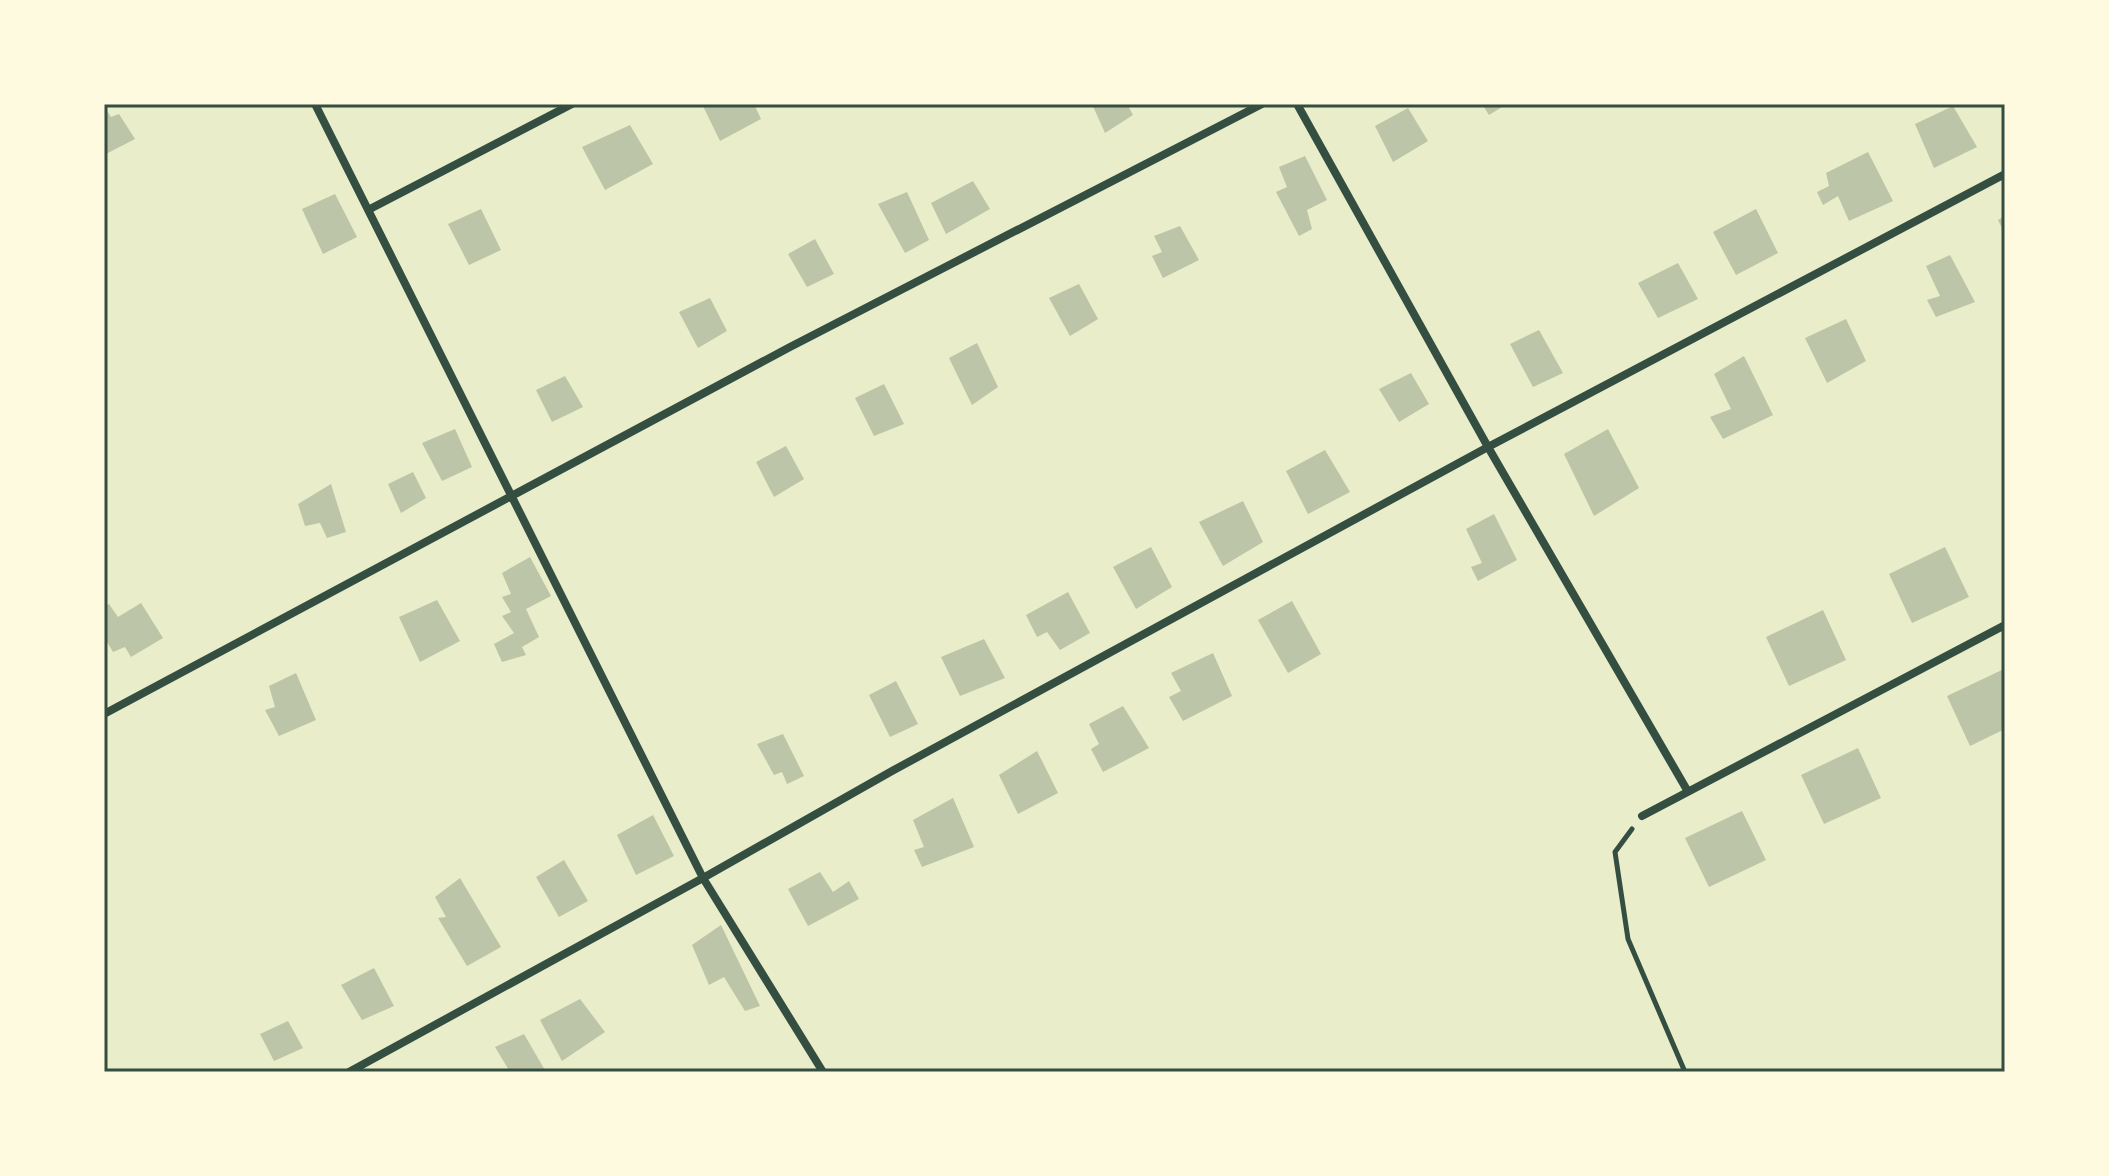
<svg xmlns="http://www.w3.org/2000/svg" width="2109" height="1176" viewBox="0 0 2109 1176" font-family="'Work Sans',sans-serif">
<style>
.building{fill:#bcc5a7}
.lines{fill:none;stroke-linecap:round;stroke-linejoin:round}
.path{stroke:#344e41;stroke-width:5}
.minor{stroke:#344e41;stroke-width:8}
.neatline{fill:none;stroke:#344e41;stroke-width:3}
</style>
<rect width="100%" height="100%" fill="#e9edc9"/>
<path class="building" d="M702,104H754L761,119L720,141Z
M1092,104H1127L1133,115L1105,133Z
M1482,104H1507L1489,115Z
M104,106L111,117L119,114L135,139L104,155Z
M1953,106L1977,147L1934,168L1915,124Z
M1408,108L1428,141L1393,162L1375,126Z
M630,125L653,164L605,190L582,147Z
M1868,152L1893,201L1849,221L1838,196L1823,205L1817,192L1829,186L1826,173Z
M1305,156L1327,200L1307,210L1312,229L1299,236L1276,192L1287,187L1279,167Z
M973,181L990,209L946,234L931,203Z
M907,192L929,240L905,253L878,204Z
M335,194L357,237L323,254L302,209Z
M481,209L501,250L469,265L448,224Z
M1756,209L1778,253L1736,275L1713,232Z
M2005,216V234L1998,220Z
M1180,226L1199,260L1163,278L1152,256L1162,252L1154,236Z
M815,239L834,274L807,287L788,254Z
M1950,255L1975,302L1936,317L1927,300L1940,296L1926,266Z
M1678,263L1698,299L1658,318L1638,283Z
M1079,284L1098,319L1070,336L1049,298Z
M710,298L727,331L698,348L679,312Z
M1846,319L1866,361L1827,383L1805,338Z
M1539,330L1563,373L1533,387L1510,344Z
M977,343L998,387L972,405L949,358Z
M1744,356L1773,415L1723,439L1710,417L1731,409L1714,374Z
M1411,373L1429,404L1399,422L1379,389Z
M565,376L583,407L552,422L536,390Z
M884,384L904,424L874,436L855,398Z
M455,429L472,467L442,481L422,443Z
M1608,429L1639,488L1594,516L1564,454Z
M786,446L804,479L774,497L756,462Z
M1325,450L1350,492L1308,514L1286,471Z
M413,472L426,498L401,513L388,484Z
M331,484L346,532L327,538L320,523L305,526L298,504Z
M1243,501L1263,542L1223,566L1199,522Z
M1494,514L1517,560L1478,581L1471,567L1482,563L1466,529Z
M1151,547L1172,587L1136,609L1113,567Z
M1945,547L1969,597L1912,623L1889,574Z
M530,557L551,596L526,609L539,637L522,647L526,655L502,662L494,644L514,633L502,616L511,612L502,597L511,594L502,573Z
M1068,592L1090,633L1060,650L1047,632L1037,637L1026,615Z
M437,600L460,641L420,662L399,617Z
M1292,601L1321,654L1288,673L1258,620Z
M141,603L163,638L131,657L125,647L113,652L104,637V606L109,604L118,617Z
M1823,610L1846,660L1789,686L1766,637Z
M984,639L1005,678L960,696L941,657Z
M1213,653L1232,696L1183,721L1169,697L1181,691L1171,673Z
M2004,669L2005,729L1970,746L1947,696Z
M296,673L316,720L279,736L265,710L275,707L269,686Z
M896,681L918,724L890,737L869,695Z
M1123,706L1149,748L1103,772L1091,749L1099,744L1089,724Z
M783,734L804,776L787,784L782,772L774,775L757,744Z
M1858,748L1881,798L1824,824L1801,775Z
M1037,751L1058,793L1018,814L999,775Z
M953,798L974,847L922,867L914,850L924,847L913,820Z
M1742,811L1766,860L1709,887L1685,838Z
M653,815L674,856L636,875L617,835Z
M564,860L588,901L559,917L536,877Z
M820,872L833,892L849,881L859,899L808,926L788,889Z
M460,878L501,947L467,966L438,918L446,917L435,897Z
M721,925L760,1006L745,1011L724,977L709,985L692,945Z
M374,968L394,1006L362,1020L341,985Z
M580,999L605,1032L562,1061L540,1020Z
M288,1021L303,1048L274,1061L260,1034Z
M524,1034L546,1072H510L495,1047Z"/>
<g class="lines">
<path class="path" d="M1632,829L1615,852L1628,939L1685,1072"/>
<path class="minor" d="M315,104L703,878L823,1072
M1297,104L1488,447L1687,790
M368,210L572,104
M104,714L790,347L1262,104
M1642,816L2005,625
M349,1072L703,878L892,771L1488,447L2005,174"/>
</g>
<rect width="2109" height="1176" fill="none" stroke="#fefae0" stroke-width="212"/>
<rect x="106" y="106" width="1897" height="964" class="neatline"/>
</svg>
